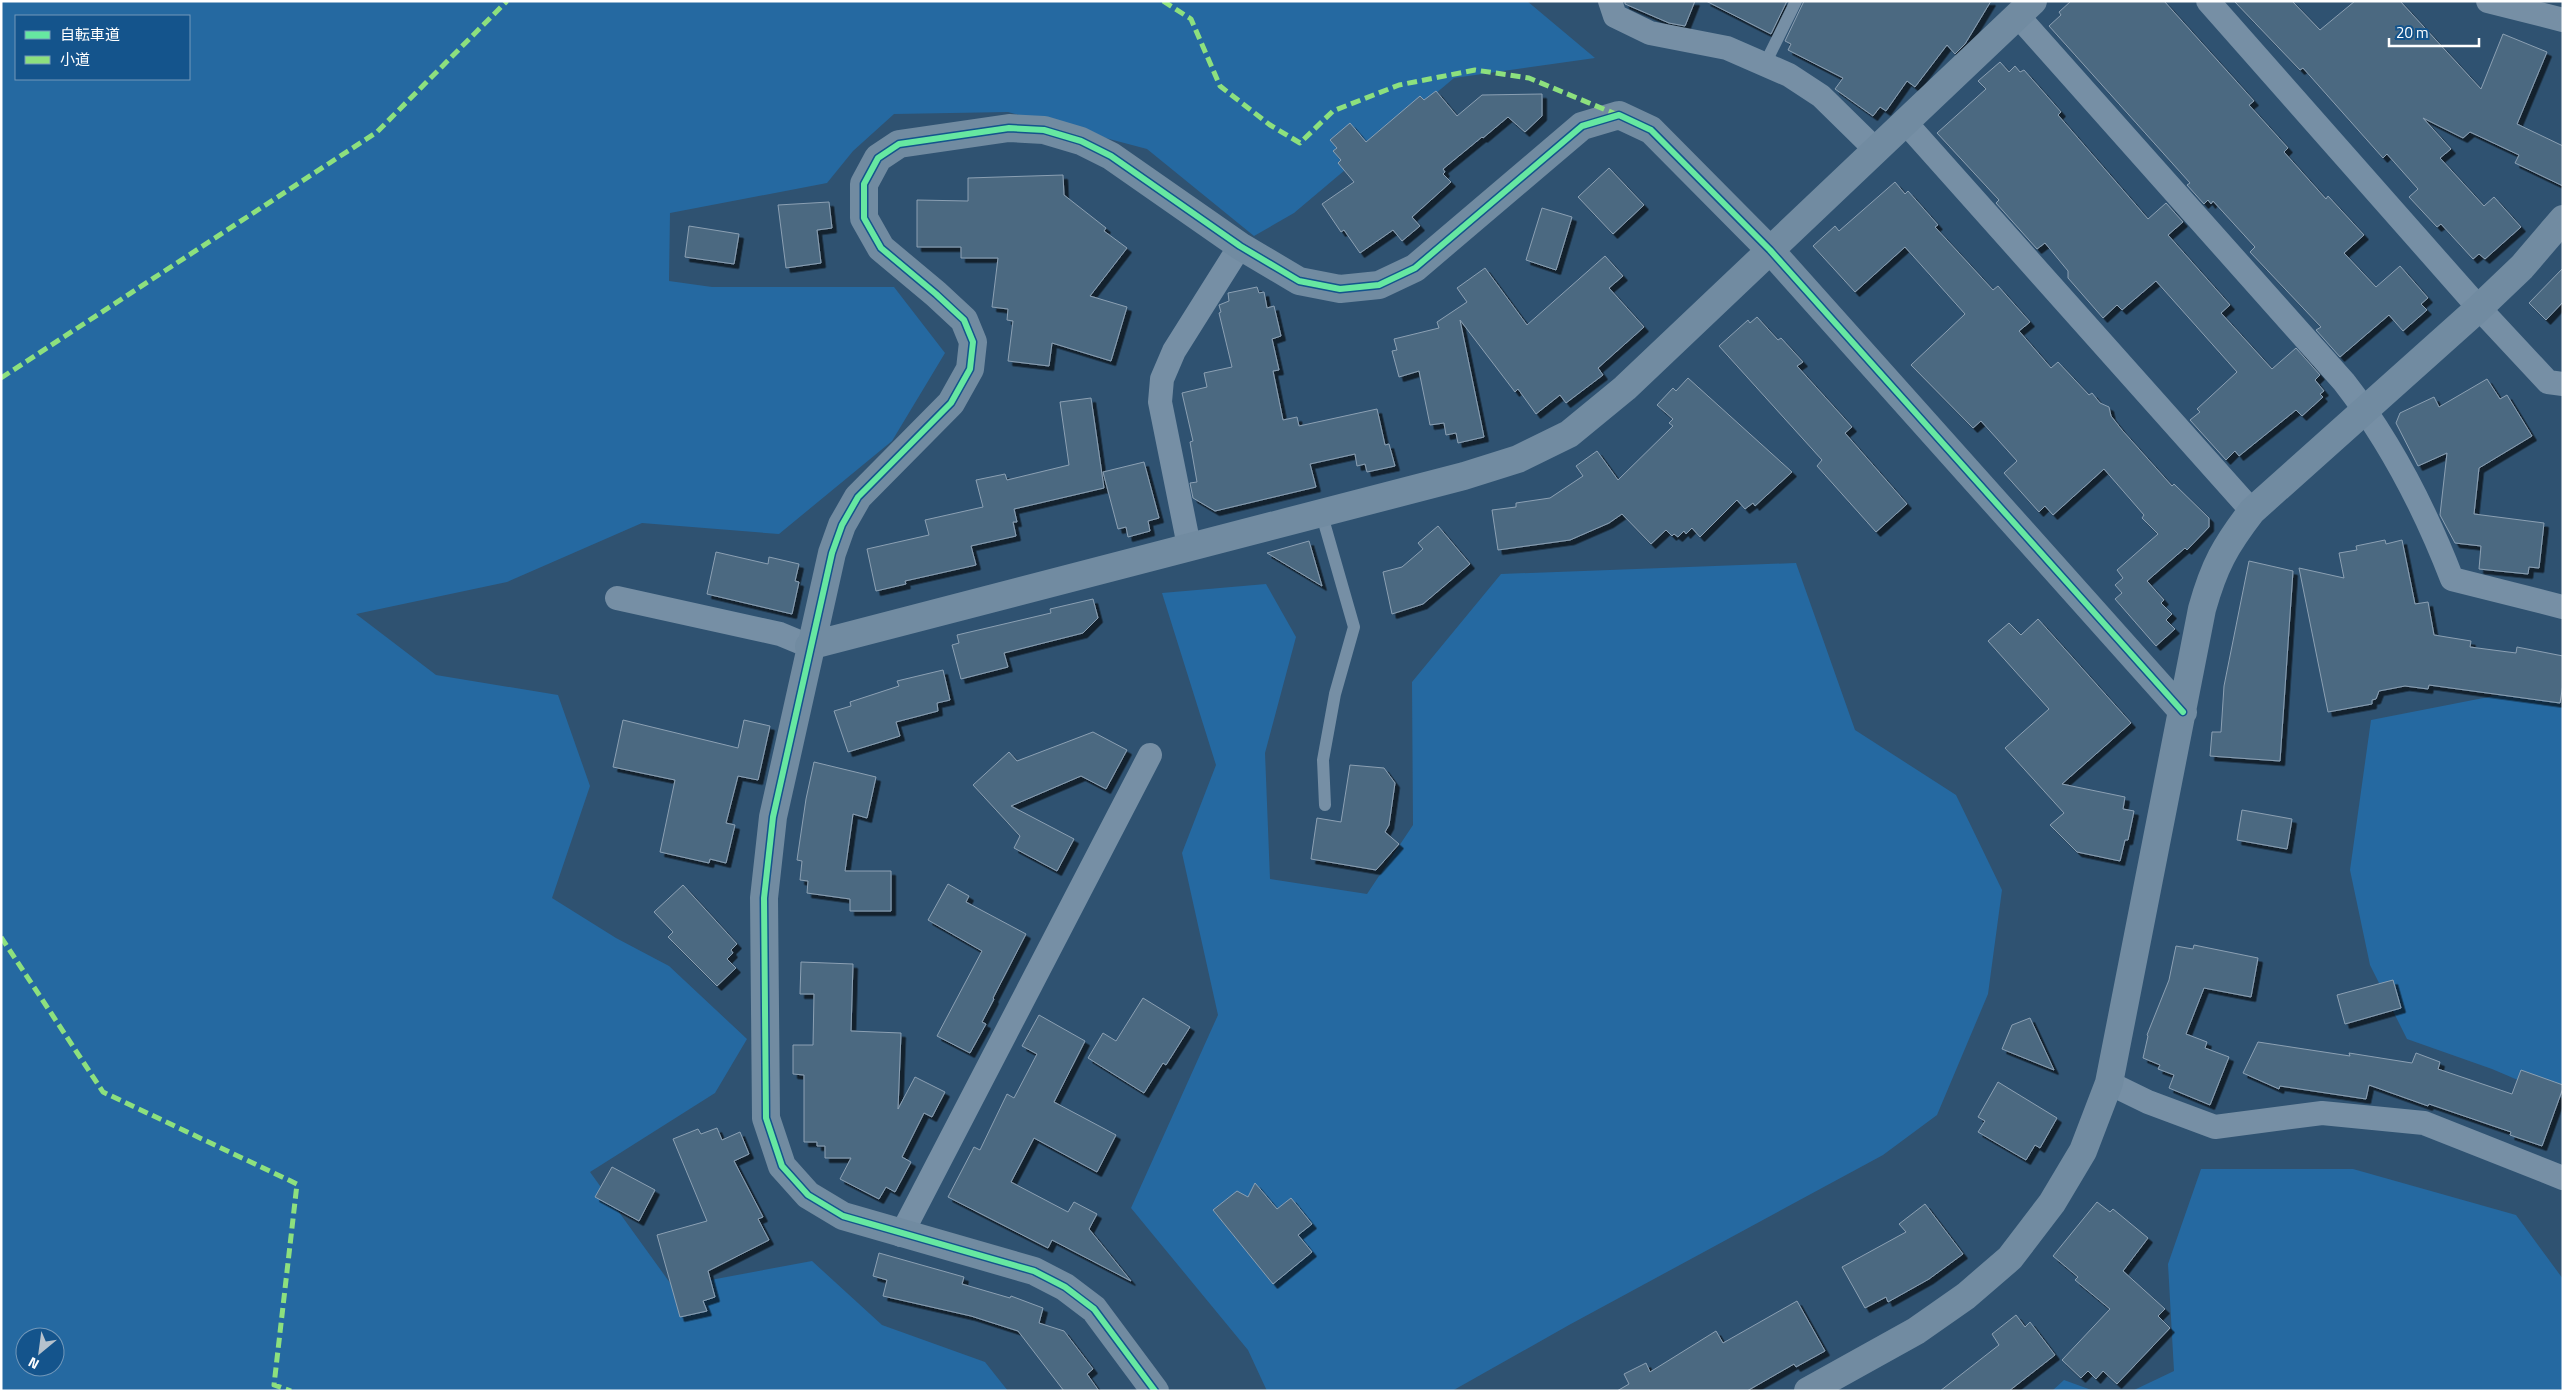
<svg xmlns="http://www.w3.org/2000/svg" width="2564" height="1392" viewBox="0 0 2564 1392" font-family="'Titillium Web','Noto Sans JP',sans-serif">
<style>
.green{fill:#2569a1;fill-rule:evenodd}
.building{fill:#4c6981;stroke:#8ba0b3;filter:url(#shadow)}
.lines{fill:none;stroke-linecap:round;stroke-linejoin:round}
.lane{stroke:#768fa5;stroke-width:12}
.street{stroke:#768fa5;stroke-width:24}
.secondary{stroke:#718ba1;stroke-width:28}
.quiet{stroke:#8de07e;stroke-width:5;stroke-dasharray:10 5;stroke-linecap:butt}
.cycleway-casing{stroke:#14548c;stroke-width:9}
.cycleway{stroke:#66e7a1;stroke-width:6}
</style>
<defs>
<filter id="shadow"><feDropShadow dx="4.5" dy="4.5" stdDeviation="0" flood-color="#0009"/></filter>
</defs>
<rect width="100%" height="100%" fill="#2f5271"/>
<path class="green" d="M1,1H1527L1595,58L1454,78L1294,213L1254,236L1147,149L1008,112L894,114L853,151L827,183L670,213L669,281L712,287H894L945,353L892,441L779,534L642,523L507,582L356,614L436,675L558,695L590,786L552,898L616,938L669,966L747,1039L715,1093L590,1172L673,1287L812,1261L882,1325L985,1362L1008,1391H1ZM16,16H189V79H16ZM25,1337H55V1367H25Z
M1796,563L1855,730L1956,795L2002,890L1988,994L1937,1115L1883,1155L1569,1325L1452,1391H1267L1248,1350L1131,1208L1218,1015L1182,853L1216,765L1162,593L1266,584L1296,637L1265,753L1270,879L1367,894L1413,825L1412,682L1501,574Z
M2514,692L2563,700V1099L2492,1069L2407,1039L2370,965L2350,870L2371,720Z
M2201,1169H2353L2516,1215L2563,1279L2562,1391H2132L2174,1371L2168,1264Z
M2064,1380L2094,1391H2052Z"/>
<path class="building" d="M1625,1H1695L1685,26L1669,23L1625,4Z
M1706,1H1787L1771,34Z
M1804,1H1991L1965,44L1955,54L1947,45L1915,87L1907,81L1886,111L1880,107L1873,116L1835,89L1843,78L1788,50L1791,44L1785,41Z
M2071,1H2164L2254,101L2249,105L2288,148L2284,152L2326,199L2328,196L2364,235L2344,253L2376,287L2400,266L2428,298L2421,304L2427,310L2403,331L2389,315L2340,357L2316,330L2321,327L2250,252L2255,247L2213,201L2211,204L2208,200L2204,204L2187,185L2190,183L2049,26L2061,15L2059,12Z
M2234,1H2292L2320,30L2355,1H2400L2481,89L2503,34L2547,52L2517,124L2563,146V186L2515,163L2519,155L2470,132L2463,138L2423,118L2451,149L2440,158L2484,206L2494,197L2521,227L2485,259L2479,254L2473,259L2441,224L2437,227L2409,197L2418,189L2387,154L2383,158L2303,68L2300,70Z
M2000,62L2009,72L2015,66L2020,72L2024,70L2061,112L2058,115L2148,219L2166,203L2183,222L2168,235L2230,305L2221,313L2272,369L2296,348L2320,375L2315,380L2324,391L2320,394L2323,397L2302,416L2296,410L2239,456L2235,451L2226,460L2190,420L2200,412L2197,409L2237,372L2156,281L2122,310L2117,305L2103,318L2068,278V271L2045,243L2037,249L1996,203L1999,200L1937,133L1986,89L1978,81Z
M1436,91L1457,116L1482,95L1542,94V116L1525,132L1508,117L1483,138L1482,137L1443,169L1445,172L1443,174L1451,182L1412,217L1420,226L1402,241L1393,230L1360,253L1344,230L1341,232L1322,204L1354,182L1338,163L1341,160L1333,151L1337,148L1330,140L1350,123L1366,142L1420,96L1424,100Z
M1609,168L1644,205L1613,234L1578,197Z
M1063,175L1064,195L1106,228L1104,231L1127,248L1090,296L1127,307L1111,361L1052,343L1049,366L1008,361L1013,321L1007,320L1008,309L992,307L998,258H961V247H917V200L968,201V178Z
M1895,182L1905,194L1908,191L1938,225L1935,227L1993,290L1998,286L2030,322L2019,331L2051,368L2058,362L2089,395L2092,393L2100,403L2109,407L2111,416L2122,430L2172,486L2174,484L2209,518V527L2187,550L2185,548L2147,581L2164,600L2161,603L2172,614L2166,620L2175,629L2156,646L2115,599L2122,593L2115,585L2123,578L2117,570L2158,534L2142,518L2144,515L2104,469L2053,515L2045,506L2039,512L2004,473L2017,461L1981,421L1973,428L1911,365L1965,314L1905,247L1855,292L1813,246L1835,226L1839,231Z
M829,202L832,228L817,230L821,263L786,268L778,205Z
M1542,208L1572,217L1556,270L1526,260Z
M689,226L739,234L734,264L685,257Z
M1605,256L1623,276L1609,288L1644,327L1598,368L1603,375L1566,403L1560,395L1536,414L1518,389L1515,392L1460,320L1484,437L1458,443L1456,433L1446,435L1444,423L1430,425L1419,371L1399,377L1392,351L1397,350L1394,339L1439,328L1437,322L1467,302L1457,288L1485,268L1527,325Z
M2563,268V302L2546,320L2529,303Z
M1257,287L1259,293L1264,292L1267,308L1274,306L1281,336L1272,339L1279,370L1273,371L1283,420L1297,417L1299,426L1377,409L1385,445L1389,444L1395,466L1367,472L1365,464L1357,466L1355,454L1310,464L1316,487L1215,511L1193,498L1190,483L1197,482L1190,442L1193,441L1182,393L1207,387L1204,373L1232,367L1219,313L1221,312L1219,305L1229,301L1228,293Z
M1757,317L1778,340L1781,338L1803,362L1797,366L1852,427L1845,433L1907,504L1876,532L1817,466L1822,460L1719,346L1748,320L1750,323Z
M1688,378L1792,472L1755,506L1753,503L1745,509L1737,500L1700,537L1692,528L1686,534L1684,531L1678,537L1674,534L1672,536L1666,530L1651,544L1622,514L1609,523L1570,540L1498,550L1492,510L1516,507V503L1550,498L1583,476L1576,466L1597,451L1618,480L1673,426L1669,423L1673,419L1657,405L1673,388L1676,391Z
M2487,379L2500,399L2507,395L2532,436L2479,468L2474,514L2544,523L2539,568L2529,567L2528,574L2479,569L2481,546L2455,543L2440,515L2447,453L2418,466L2396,423L2400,413L2434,397L2439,407Z
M1091,398L1104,488L1014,509L1017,522H1013L1016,536L971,546L976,565L905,581L906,584L876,591L867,549L929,535L925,520L983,507L976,480L1005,474L1007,480L1069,465L1060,402Z
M1144,462L1159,518L1148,521L1150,531L1128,537L1126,527L1118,529L1103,472Z
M1438,526L1470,564L1423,604L1392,614L1383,572L1402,567L1423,549L1418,543Z
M2385,540L2386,544L2402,540L2415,604L2428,602L2434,635L2471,641L2470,647L2516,653L2517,647L2563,656V684L2560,703L2429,685L2428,689L2405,686L2379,691L2376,699L2372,700V704L2328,712L2299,568L2344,578L2339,553L2357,550L2356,546Z
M1309,541L1322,586L1267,553Z
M716,552L768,564L769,557L799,564L795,581L799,582L792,614L707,594Z
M2249,561L2293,571L2280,761L2210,756L2212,732H2221L2224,686Z
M1093,599L1098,618L1083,633L1004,653L1008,667L961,679L952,645L959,643L957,635L1051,613L1050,609Z
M2038,619L2131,723L2062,784L2125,797L2123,809L2134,811L2128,840H2125L2120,861L2077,852L2050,825L2064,813L2005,748L2049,709L1988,641L2009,623L2021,635Z
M943,670L950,700L937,703L938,711L896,722L900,736L848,752L834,711L851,706L850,702L899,686L897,681Z
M623,720L738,748L744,720L770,726L758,780L738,776L726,823L735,825L726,863L710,859L709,863L660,852L675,780L613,767Z
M1093,732L1127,750L1106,789L1081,776L1011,806L1074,839L1057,871L1014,848L1020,836L973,785L1009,752L1017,761Z
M814,762L876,777L867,818L853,814L845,871H891V911H850V899L807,893L808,881L800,880L802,861L797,860L806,799Z
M1350,765L1384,768L1395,783L1389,825L1385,832L1399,844L1376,870L1311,859L1317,818L1341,822Z
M2242,810L2292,819L2287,849L2237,840Z
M948,884L969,896L966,902L1026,934L993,998L994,999L982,1022L986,1024L970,1053L937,1036L982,951L928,920Z
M683,885L737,944L731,950L733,953L727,959L736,968L717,986L668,937L673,932L654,912Z
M2194,945L2258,958L2251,997L2204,988L2186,1034L2207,1042L2205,1048L2229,1057L2210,1105L2169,1088L2174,1075L2158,1069L2160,1065L2143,1058L2148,1036L2147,1035L2169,980L2176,946L2193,949Z
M801,962L853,964L851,1031L901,1033L898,1109L915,1077L945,1092L932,1117L924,1113L902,1157L911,1162L895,1192L886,1187L879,1199L840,1179L851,1158H825V1146H817V1142H804V1075L793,1074V1045H813L814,994H800Z
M2393,980L2401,1008L2345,1024L2337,995Z
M1143,998L1190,1027L1166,1065L1163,1063L1144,1093L1088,1058L1103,1033L1116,1041Z
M1039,1015L1085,1041L1054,1102L1116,1135L1097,1172L1034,1138L1011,1182L1068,1212L1074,1202L1097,1214L1089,1229L1131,1281L1052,1240L1048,1248L948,1197L974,1147L980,1150L1007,1094L1014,1098L1037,1054L1022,1046Z
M2030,1018L2054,1070L2002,1049L2012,1025Z
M2258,1042L2350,1056L2349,1053L2412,1063L2416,1053L2440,1062L2438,1069L2512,1094L2521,1070L2563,1085V1088L2542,1146L2510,1135L2511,1132L2429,1104L2428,1106L2369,1085L2366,1099L2280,1086L2279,1089L2243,1073Z
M1998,1082L2057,1118L2040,1148L2035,1145L2026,1160L1978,1132L1985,1121L1978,1117Z
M717,1128L722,1140L740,1132L749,1154L734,1161L763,1217L758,1219L769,1240L708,1271L715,1297L703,1301L707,1311L680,1317L657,1235L707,1221L673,1139L698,1129L701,1134Z
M612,1167L655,1190L639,1221L595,1197Z
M1255,1183L1277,1209L1291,1198L1312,1224L1298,1235L1312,1252L1273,1284L1213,1210L1237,1191L1248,1197Z
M2097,1202L2110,1212L2113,1209L2148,1238L2123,1271L2165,1309L2158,1316L2170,1328L2117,1384L2103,1371L2096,1379L2088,1371L2081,1378L2062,1360L2110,1309L2075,1280L2078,1277L2053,1256Z
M1925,1204L1963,1254L1929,1279L1888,1302L1886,1297L1865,1308L1842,1267L1906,1232L1899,1224Z
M879,1253L964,1277L962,1284L1010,1298L1011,1296L1043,1308L1039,1323L1064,1331L1093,1369L1087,1374L1099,1391H1064L1018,1331L971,1316L883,1296L887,1280L873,1276Z
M1797,1301L1825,1351L1796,1367L1794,1364L1747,1391H1617L1629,1384L1624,1374L1646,1363L1650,1372L1716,1331L1723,1343Z
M2016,1315L2025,1327L2030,1322L2055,1355L2009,1391H1940L1999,1345L1992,1334Z"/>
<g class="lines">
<path class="lane" d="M1765,64L1796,1
M1321,512L1354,627L1335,694L1323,760L1325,805"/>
<path class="street" d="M1610,1L1615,16L1650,33L1727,48L1789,75L1821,96L1875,149
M2208,1L2479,308L2548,382L2563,384
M2488,1L2563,20
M2018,16L2344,382C2390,441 2425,509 2452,579L2563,607
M1905,122L2252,511
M1189,546L1160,402L1162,379L1174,351L1240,246
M617,598L780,634L809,646
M2109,1083L2148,1102L2215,1127L2322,1113L2424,1123L2563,1178
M901,1235L1150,755"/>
<path class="secondary" d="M809,646L1464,476L1518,459L1569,434L1625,388L2033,1
M1155,1391L1094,1309L1065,1287L1034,1271L843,1216L808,1195L782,1166L766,1118L764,898L773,817L832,553L842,525L858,497L951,403L970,369L973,342L964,320L936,294L881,248L864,218V184L878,158L899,144L1009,128L1044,130L1081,141L1111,156L1240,246L1299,281L1340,289L1379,285L1415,268L1582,126L1619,115L1651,130L1770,250L2183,712
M1808,1391L1916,1331L1966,1296L2010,1258L2052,1203L2083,1151L2109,1083L2202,609C2214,566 2225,546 2252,511L2479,308L2522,267L2563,219"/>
<path class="quiet" d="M1163,1L1191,19L1220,86L1270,125L1300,143L1333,111L1399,85L1475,70L1529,78L1618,115
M1,378L377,132L507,1
M1,937L103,1092L297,1184L274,1385L291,1391"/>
<g class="cycleway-casing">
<path id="cycleway" d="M1155,1391L1094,1309L1065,1287L1034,1271L843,1216L808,1195L782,1166L766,1118L764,898L773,817L832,553L842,525L858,497L951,403L970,369L973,342L964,320L936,294L881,248L864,218V184L878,158L899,144L1009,128L1044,130L1081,141L1111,156L1240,246L1299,281L1340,289L1379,285L1415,268L1582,126L1619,115L1651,130L1770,250L2183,712"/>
</g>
<use href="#cycleway" class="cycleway"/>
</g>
<rect width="2564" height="1392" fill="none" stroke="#ffffff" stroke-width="5"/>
<rect x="15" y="15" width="175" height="65" fill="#14548c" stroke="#7298ba"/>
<rect x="25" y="31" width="25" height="8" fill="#66e7a1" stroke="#7298ba"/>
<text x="60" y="40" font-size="15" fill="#ffffff">自転車道</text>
<rect x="25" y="56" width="25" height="8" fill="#8de07e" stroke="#7298ba"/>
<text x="60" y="65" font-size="15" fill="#ffffff">小道</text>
<g transform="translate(40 1352) rotate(209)"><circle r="24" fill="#14548c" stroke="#7298ba"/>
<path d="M0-4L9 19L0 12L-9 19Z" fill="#b6c2cd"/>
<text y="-8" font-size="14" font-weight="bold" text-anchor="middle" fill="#ffffff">N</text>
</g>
<path d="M2389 38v8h90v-8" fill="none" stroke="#ffffff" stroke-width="2.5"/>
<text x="2396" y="38" font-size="15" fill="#ffffff" stroke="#14548c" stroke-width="4" paint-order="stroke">20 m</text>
</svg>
